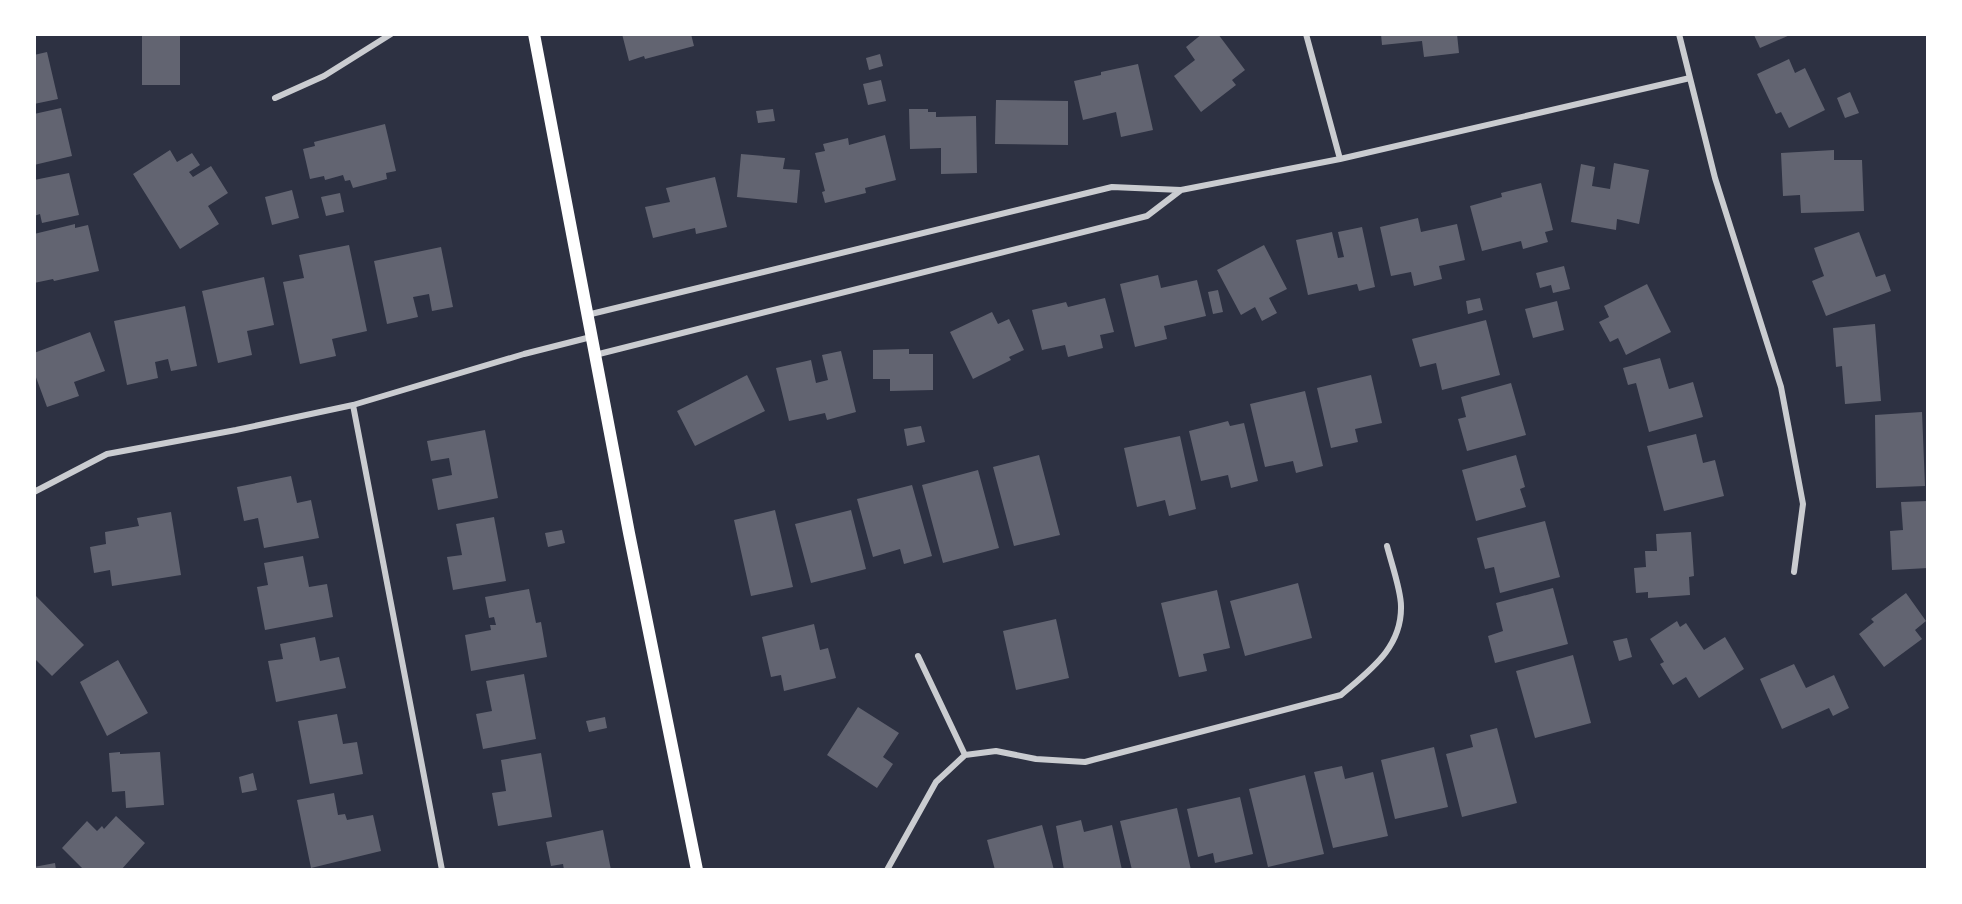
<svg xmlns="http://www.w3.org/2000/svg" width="1962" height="904" viewBox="0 0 1962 904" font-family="Arial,sans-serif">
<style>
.building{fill:#626471}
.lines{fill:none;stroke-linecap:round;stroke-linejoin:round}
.minor{stroke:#caccd0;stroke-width:6}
.secondary{stroke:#fff;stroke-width:12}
</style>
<rect width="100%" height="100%" fill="#2d3142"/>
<path class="building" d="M142,34H180V85H142Z
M622,34H691L694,46L645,59L644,56L629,61Z
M1202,34H1218L1245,70L1232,80L1236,85L1201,112L1174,76L1195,60L1186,47Z
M1381,34H1457L1459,53L1424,57L1422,41L1382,45Z
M1754,35H1790L1760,48Z
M47,52L58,99L34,104V55Z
M880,54L883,66L869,70L866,58Z
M1789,59L1795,73L1805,68L1825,110L1789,128L1781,112L1776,114L1757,74Z
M1138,64L1153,130L1121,137L1116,112L1083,120L1074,81L1101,75V72Z
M881,80L886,101L868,105L863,84Z
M1850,92L1859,113L1845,118L1837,98Z
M996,100L1068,101V145L995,144Z
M61,108L72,156L34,165V114Z
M773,109L775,121L758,123L756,111Z
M909,109H928V112H936V117L976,116L977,173L941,174V148L910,149Z
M385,124L396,171L386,173L387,179L353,188L350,180L345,181L343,175L325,180L324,176L310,179L303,149L315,146L314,142Z
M885,135L896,180L865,188L866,193L825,203L822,192L825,191L815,153L825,151L823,144L848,138L849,145Z
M170,150L177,162L192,153L200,165L189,172L193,177L211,166L228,193L208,206L219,224L180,249L133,174Z
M1834,150V160H1862L1864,211L1801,213L1800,195L1783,196L1781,153Z
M741,154L785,158L783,169L800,170L797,203L737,197Z
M1614,163L1649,170L1639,224L1617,219L1616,230L1571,222L1581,164L1595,167L1592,186L1610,189Z
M69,173L79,215L42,223L40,214L34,216V180Z
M715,177L727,227L696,234L695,228L653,238L645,207L670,202L666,188Z
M1541,183L1553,230L1545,232L1548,242L1523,249L1521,241L1482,251L1470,206L1502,197L1501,193Z
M292,190L299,218L272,225L265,197Z
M340,193L344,212L326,216L321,197Z
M1418,218L1421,232L1457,224L1465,260L1439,266L1442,279L1414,286L1411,272L1391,276L1380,227Z
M75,224V228L88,225L99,271L54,281L53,279L34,283V234Z
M1362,227L1375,287L1359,291L1357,284L1308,295L1296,240L1332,232L1338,258L1344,257L1338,232Z
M1859,232L1876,277L1885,274L1891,291L1826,316L1812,281L1824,276L1814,248Z
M349,245L367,331L332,339L336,356L300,364L283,282L304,278L299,255Z
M1264,245L1287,289L1269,298L1277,313L1262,321L1255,307L1241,315L1217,270Z
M441,247L453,307L432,311L429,294L413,297L418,317L387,324L374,261Z
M1564,266L1570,289L1553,293L1551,285L1540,288L1536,273Z
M1158,275L1161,288L1197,280L1206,316L1164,326L1167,339L1135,347L1120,284Z
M264,277L274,325L247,331L252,355L218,363L202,291Z
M1647,284L1671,332L1626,355L1618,338L1610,342L1599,322L1609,317L1604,306Z
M1218,290L1223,312L1213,314L1208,292Z
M1105,298L1114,332L1100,335L1103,348L1068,357L1065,345L1042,350L1032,310L1066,302L1068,307Z
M1480,298L1483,310L1468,314L1466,301Z
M1557,301L1564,330L1533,338L1525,309Z
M185,306L197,366L171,371L168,359L155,362L158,378L127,385L114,321Z
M992,312L998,324L1009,319L1024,350L1009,357L1011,360L973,379L950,332Z
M1486,320L1500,375L1442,390L1436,363L1420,367L1412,339Z
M1875,324L1881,401L1845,404L1842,366L1836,367L1833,328Z
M90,332L105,371L74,382L79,396L47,407L34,372V353Z
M909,349V354H933V390L890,391V379H873V350Z
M841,351L856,412L827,420L825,413L789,421L776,368L811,360L816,383L828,380L822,355Z
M1660,358L1669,389L1693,382L1703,417L1649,432L1636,383L1628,385L1623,368Z
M747,375L765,411L695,446L677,411Z
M1371,375L1382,423L1355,429L1358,442L1331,448L1317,388Z
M1511,383L1526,435L1467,451L1458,419L1466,417L1461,397Z
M1305,391L1323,466L1296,473L1293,461L1265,467L1250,404Z
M1922,412L1925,486L1876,488L1875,415Z
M1228,421L1230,426L1244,423L1258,481L1231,488L1228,475L1201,481L1189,431Z
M921,426L925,442L907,446L904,429Z
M485,430L498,498L438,510L432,479L452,475L449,458L431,461L427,441Z
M1696,434L1703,463L1715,460L1724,496L1664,511L1647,446Z
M1180,436L1196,509L1169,516L1165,500L1137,507L1124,448Z
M1039,455L1060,535L1014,546L993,467Z
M1516,455L1525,487L1520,489L1526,507L1476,521L1462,470Z
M978,470L999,548L943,563L922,485Z
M291,476L297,503L311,500L319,538L264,548L258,518L244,521L237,487Z
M912,485L932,556L904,564L900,549L873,557L857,499Z
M1928,501V568L1892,570L1890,531L1903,530L1901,502Z
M775,510L793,587L751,596L734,520Z
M851,510L866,569L811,583L795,524Z
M171,512L181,575L112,586L110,570L94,573L90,547L106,544L105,532L139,526L137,518Z
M494,517L506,581L453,590L447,557L462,555L456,524Z
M1545,521L1560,577L1500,593L1494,567L1485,569L1477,538Z
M562,530L565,543L548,547L545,533Z
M1691,532L1694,576L1689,577L1690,595L1648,598V592L1636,593L1634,568L1646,567L1645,551H1657L1656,534Z
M303,556L309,587L327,584L333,617L265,630L257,587L268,585L264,563Z
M1298,583L1312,638L1245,656L1230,601Z
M1553,588L1568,644L1495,663L1488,636L1503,631L1496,603Z
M529,589L536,623L541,622L547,657L471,671L465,635L491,630L490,625H496L494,617L489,618L485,597Z
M1217,590L1230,648L1203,654L1207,671L1179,677L1161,603Z
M1906,593L1926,621L1915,630L1922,639L1884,667L1859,634L1874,622L1871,619Z
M34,594L84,645L52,676L34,658Z
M1056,619L1069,678L1016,690L1003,631Z
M1677,621L1680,627L1686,623L1704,650L1725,637L1744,669L1699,698L1686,677L1673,685L1660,664L1664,662L1650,639Z
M814,624L820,650L828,648L836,678L784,691L781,675L771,677L762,637Z
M315,637L320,661L339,657L346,688L276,702L268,661L283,659L280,644Z
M1627,638L1632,657L1619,661L1613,641Z
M1573,655L1591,723L1535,738L1516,671Z
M118,660L148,713L107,736L80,682Z
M1794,664L1806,688L1834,675L1849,708L1833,716L1829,708L1782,729L1760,679Z
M524,674L536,739L483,749L476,714L492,711L486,681Z
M858,707L899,733L883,757L893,764L877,788L827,755Z
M337,714L343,744L357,742L363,774L310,784L298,721Z
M605,717L607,728L589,732L586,721Z
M1497,728L1517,803L1462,817L1446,754L1473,747L1470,735Z
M1434,747L1448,807L1395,819L1381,760Z
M120,752V754L160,752L164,805L126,808L125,791L112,792L109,753Z
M541,753L552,817L498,826L492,793L506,791L501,760Z
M1342,766L1345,779L1373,772L1388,836L1333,848L1314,772Z
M253,773L257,790L242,793L239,777Z
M1305,775L1324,854L1268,867L1249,789Z
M334,793L338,815L345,814L347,820L373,815L381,851L311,868L297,800Z
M1240,797L1253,854L1215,863L1213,853L1198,857L1187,809Z
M1177,808L1191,870H1132L1120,821Z
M116,816L145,843L121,870H84L62,848L87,821L97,831L102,826L104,829Z
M1081,820L1084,832L1112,825L1122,870H1064L1056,826Z
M1042,825L1054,870H995L987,840Z
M603,830L611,870H564L563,864L551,866L546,842Z
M55,863L56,870H34V867Z"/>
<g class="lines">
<path class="minor" d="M1306,34L1340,159
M1679,34L1715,178L1781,387L1803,504L1794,572
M275,98L324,76L391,34
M1181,190L1340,159L1690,78
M587,315L1112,187L1181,190L1147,216L595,355
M353,405L442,870
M34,492L107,454L236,430L353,405L524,354L591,337
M918,656L965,755
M887,870L936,782L965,755L996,751L1036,759L1085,762L1341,695C1370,670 1402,648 1401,606C1401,590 1391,562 1387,546"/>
<path class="secondary" d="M534,34L629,533L697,870"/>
</g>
<rect width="1962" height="904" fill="none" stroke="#ffffff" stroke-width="72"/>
</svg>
